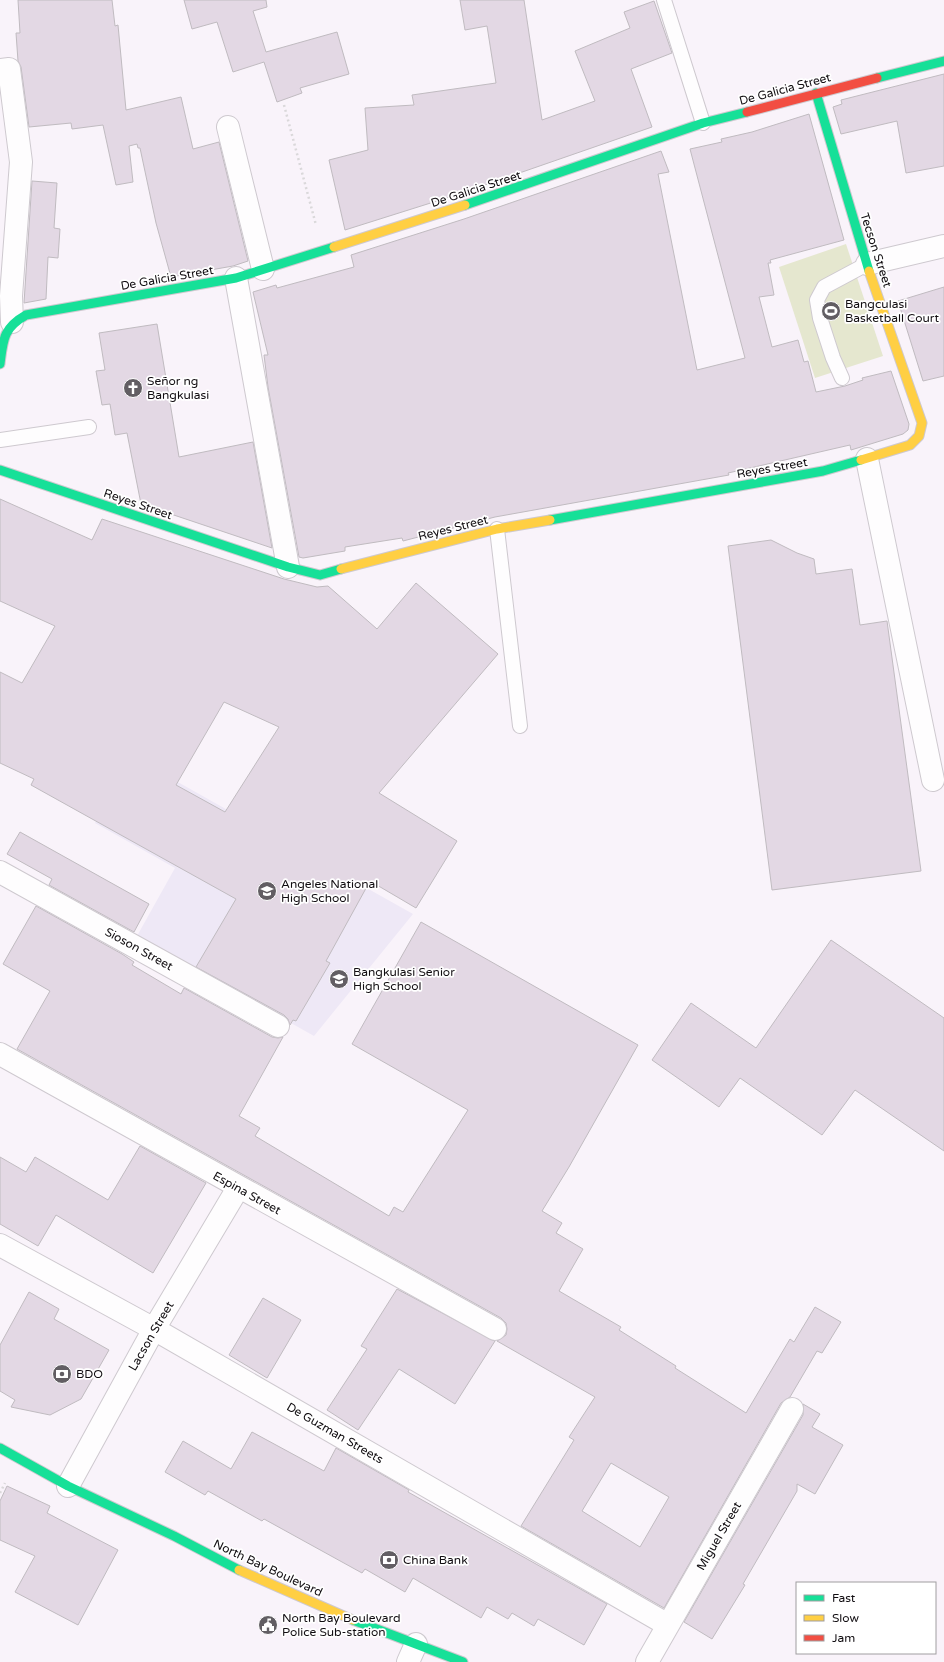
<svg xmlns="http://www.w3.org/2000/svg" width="944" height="1662" viewBox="0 0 944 1662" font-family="'Varela Round',sans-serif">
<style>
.education{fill:#eee8f6}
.green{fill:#e5e7cf}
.building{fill:#e3d8e4;stroke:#c0bbc0;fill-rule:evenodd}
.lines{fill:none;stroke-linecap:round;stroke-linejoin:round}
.lane-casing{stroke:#cec9cf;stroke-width:16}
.street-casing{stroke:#cec9cf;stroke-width:24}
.fast-casing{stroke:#cec9cf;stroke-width:11}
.slow-casing{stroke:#cec9cf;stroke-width:11}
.jam-casing{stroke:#cec9cf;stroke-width:11}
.path{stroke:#dad8da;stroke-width:2.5;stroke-dasharray:2 3;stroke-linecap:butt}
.lane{stroke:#fefdfe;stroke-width:14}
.street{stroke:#fefdfe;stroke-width:22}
.fast{stroke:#16e098;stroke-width:9}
.slow{stroke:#ffcf43;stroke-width:9}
.jam{stroke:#f24e42;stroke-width:9}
.labels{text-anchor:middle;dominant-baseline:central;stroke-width:3.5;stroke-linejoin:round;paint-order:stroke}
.street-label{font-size:12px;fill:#110d11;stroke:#fff}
.poi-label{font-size:12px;fill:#110d11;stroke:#fff;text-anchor:start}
</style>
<rect width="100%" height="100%" fill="#f9f3fa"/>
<path class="education" d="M124,771L176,781L413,914L314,1036L137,936L175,868L95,823Z"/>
<path class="green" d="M846,244L883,356L815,378L779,267Z"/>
<path class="building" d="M18,0H112L115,26L118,25L126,110L181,97L193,149L219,142L248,261L233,266L171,277L156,223L140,148H138L137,144L129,146L133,182L116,185L103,125L72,129L71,123L29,127L21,67L18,61L16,33H20Z
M184,0H266L267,7L253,11L266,52L337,32L349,74L300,88L302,93L277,102L264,62L233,72L217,22L192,29Z
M460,0H524L542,120L595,101L575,51L630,28L624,12L654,1L672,53L631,69L652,127L456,195L345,230L329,160L368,150L365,108L414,105L412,95L496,83L487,26L465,30Z
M944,74V166L906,173L897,121L841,134L833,107L842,104L841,100Z
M809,114L844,240L770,260L771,263H768L774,295L759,297L772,347L798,340L804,362L808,361L816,392L845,386L863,380L862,378L891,371L909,424L908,430L903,434L851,450L850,445L750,468L728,473L729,475L495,517L403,541L402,538L345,547V551L303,558L299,557L268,387L264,355H268L253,292L276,285L277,288L354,267L351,255L464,219L661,151L669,172L658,174L697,370L745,358L690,149L722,142L721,139L752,132Z
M32,181L57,183L54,228L60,229L58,258L48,257L46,299L24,303Z
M944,287V376L923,381L898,301Z
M157,324L179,457L253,442L272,548L141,504L127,433L115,435L110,404L102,405L96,371L105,370L99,333Z
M0,499L92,540L102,519L284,579L317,587L328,586L377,629L416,583L498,654L379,793L457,841L416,908L370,881L326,961L330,963L296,1021L293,1020L290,1025L288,1019L284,1015L196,967L236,899L31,785L34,779L0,763V672L22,683L55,626L0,601ZM224,702L279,727L225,812L176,785Z
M771,540L797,553L814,559L816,574L852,569L860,625L887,621L921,871L772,890L728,546Z
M20,832L149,904L134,932L49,885L52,879L7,854Z
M36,906L122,954L134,962L132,965L181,994L184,988L272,1037L278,1038L283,1037L239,1116L260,1128L255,1136L389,1216L394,1207L403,1212L468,1110L352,1044L421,922L638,1045L569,1167L542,1211L562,1223L556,1233L583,1249L559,1291L621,1327L619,1330L676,1366L675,1368L746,1413L790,1339L794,1342L815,1307L841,1322L822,1353L817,1351L790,1397L781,1403L664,1608L521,1526L574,1440L569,1437L595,1397L497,1341L506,1335L507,1329L506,1323L501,1318L17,1049L50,991L3,964ZM611,1463L669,1497L640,1547L582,1511Z
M831,940L944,1018V1151L855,1090L822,1135L740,1078L719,1107L652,1060L691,1003L756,1048Z
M140,1146L206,1183L153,1273L56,1215L38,1246L0,1224V1157L26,1172L35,1157L108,1200Z
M397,1289L495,1341L455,1404L399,1369L358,1430L327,1410L367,1349L361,1346Z
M29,1292L59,1309L54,1319L109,1350L81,1399L50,1415L11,1407L15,1400L0,1391V1345Z
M263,1298L301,1320L267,1378L229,1355Z
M803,1404L820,1414L812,1427L843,1445L815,1494L797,1484V1491L743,1584L745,1585L712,1639L684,1622L803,1415Z
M252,1432L324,1471L336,1448L409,1490L408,1492L607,1604L584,1645L538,1619L534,1626L512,1613L508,1619L487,1607L481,1618L413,1578L405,1592L365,1569L362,1573L264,1519L262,1521L208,1491L205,1495L165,1472L183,1441L231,1469Z
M7,1486L50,1506L47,1513L118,1550L78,1625L15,1592L35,1556L0,1540V1501Z"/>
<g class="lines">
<g class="lane-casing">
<path id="lane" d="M664,0L703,123
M842,378L833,358L820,318L817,300L824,287L867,264
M0,440L89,427
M497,529L520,726"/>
</g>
<g class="street-casing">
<path id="street" d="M0,70L9,69L21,162L11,296L12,322
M228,127L263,269
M867,264L944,246
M236,278L288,567
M867,459L933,780
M0,872L278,1026
M0,1054L495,1329
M0,1245L154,1329L668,1625
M68,1486L154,1329L238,1188
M408,1662L416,1644
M647,1662L792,1409"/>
</g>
<g class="fast-casing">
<path id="fast" d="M877,78L944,61
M816,93L869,271
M465,205L703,123L747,112
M0,364C3,340 3,328 26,315L236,278L334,247
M0,470L288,567L320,575L341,569
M550,520L823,471L861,460
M0,1448L68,1486L174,1536L239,1570
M353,1620L463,1662"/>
</g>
<g class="slow-casing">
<path id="slow" d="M334,247L465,205
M861,460L910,445L919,436L922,423L869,271
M341,569L497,529L550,520
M239,1570L353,1620"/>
</g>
<g class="jam-casing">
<path id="jam" d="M747,112L877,78"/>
</g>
<path class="path" d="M284,105L316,225
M0,1493L5,1483"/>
<use href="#lane" class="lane"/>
<use href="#street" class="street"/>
<use href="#fast" class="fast"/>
<use href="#slow" class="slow"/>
<use href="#jam" class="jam"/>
</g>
<defs>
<g id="stadium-disc" transform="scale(1)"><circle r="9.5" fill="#625e63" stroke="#fff"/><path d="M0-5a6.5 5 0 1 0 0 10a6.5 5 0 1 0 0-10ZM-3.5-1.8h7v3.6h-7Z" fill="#fff"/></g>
<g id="church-disc" transform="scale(1)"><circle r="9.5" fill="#625e63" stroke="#fff"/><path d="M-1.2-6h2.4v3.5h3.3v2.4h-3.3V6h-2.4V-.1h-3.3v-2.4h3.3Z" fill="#fff"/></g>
<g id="school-disc" transform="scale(1)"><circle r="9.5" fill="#625e63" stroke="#fff"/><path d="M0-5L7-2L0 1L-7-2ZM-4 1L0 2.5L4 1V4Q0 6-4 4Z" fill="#fff"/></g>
<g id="bank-disc" transform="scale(1)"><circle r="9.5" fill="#625e63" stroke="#fff"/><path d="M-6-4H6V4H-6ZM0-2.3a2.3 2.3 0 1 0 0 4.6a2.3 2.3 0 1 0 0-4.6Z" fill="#fff"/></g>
<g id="civic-disc" transform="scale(1)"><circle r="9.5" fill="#625e63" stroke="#fff"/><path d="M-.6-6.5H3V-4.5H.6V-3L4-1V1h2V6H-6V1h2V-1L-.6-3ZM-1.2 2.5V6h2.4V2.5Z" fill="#fff"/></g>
</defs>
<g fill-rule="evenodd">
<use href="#stadium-disc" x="831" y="311"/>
<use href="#church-disc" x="133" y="388"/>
<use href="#school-disc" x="267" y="891"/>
<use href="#school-disc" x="339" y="979"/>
<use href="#bank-disc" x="62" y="1374"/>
<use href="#bank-disc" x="389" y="1560"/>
<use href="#civic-disc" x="268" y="1625"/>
</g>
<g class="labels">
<g class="street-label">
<text transform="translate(785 89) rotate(-15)">De Galicia Street</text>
<text transform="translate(476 189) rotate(-18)">De Galicia Street</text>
<text transform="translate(876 250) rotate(72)">Tecson Street</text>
<text transform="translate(167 278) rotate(-10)">De Galicia Street</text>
<text transform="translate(772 468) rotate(-10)">Reyes Street</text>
<text transform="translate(138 504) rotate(19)">Reyes Street</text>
<text transform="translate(453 528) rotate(-14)">Reyes Street</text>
<text transform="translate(139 949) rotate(29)">Sioson Street</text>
<text transform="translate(247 1193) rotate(29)">Espina Street</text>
<text transform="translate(151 1336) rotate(-60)">Lacson Street</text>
<text transform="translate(335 1433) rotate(30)">De Guzman Streets</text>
<text transform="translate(719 1536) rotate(-60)">Miguel Street</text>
<text transform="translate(268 1568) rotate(25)">North Bay Boulevard</text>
</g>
<g class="poi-label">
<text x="845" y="304">Bangculasi<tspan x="845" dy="14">Basketball Court</tspan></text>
<text x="147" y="381">Señor ng<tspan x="147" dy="14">Bangkulasi</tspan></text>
<text x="281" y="884">Angeles National<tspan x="281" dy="14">High School</tspan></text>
<text x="353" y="972">Bangkulasi Senior<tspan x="353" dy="14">High School</tspan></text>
<text x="76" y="1374">BDO</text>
<text x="403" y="1560">China Bank</text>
<text x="282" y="1618">North Bay Boulevard<tspan x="282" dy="14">Police Sub-station</tspan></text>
</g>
</g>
<rect x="796" y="1582" width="140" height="72" fill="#ffffff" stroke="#a09ea0"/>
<rect x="804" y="1595" width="20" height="6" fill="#16e098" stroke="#a09ea0"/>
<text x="832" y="1602" font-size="12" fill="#110d11">Fast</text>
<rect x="804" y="1615" width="20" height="6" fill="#ffcf43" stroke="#a09ea0"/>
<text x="832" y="1622" font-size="12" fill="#110d11">Slow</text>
<rect x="804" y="1635" width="20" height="6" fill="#f24e42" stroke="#a09ea0"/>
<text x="832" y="1642" font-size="12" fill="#110d11">Jam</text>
</svg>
